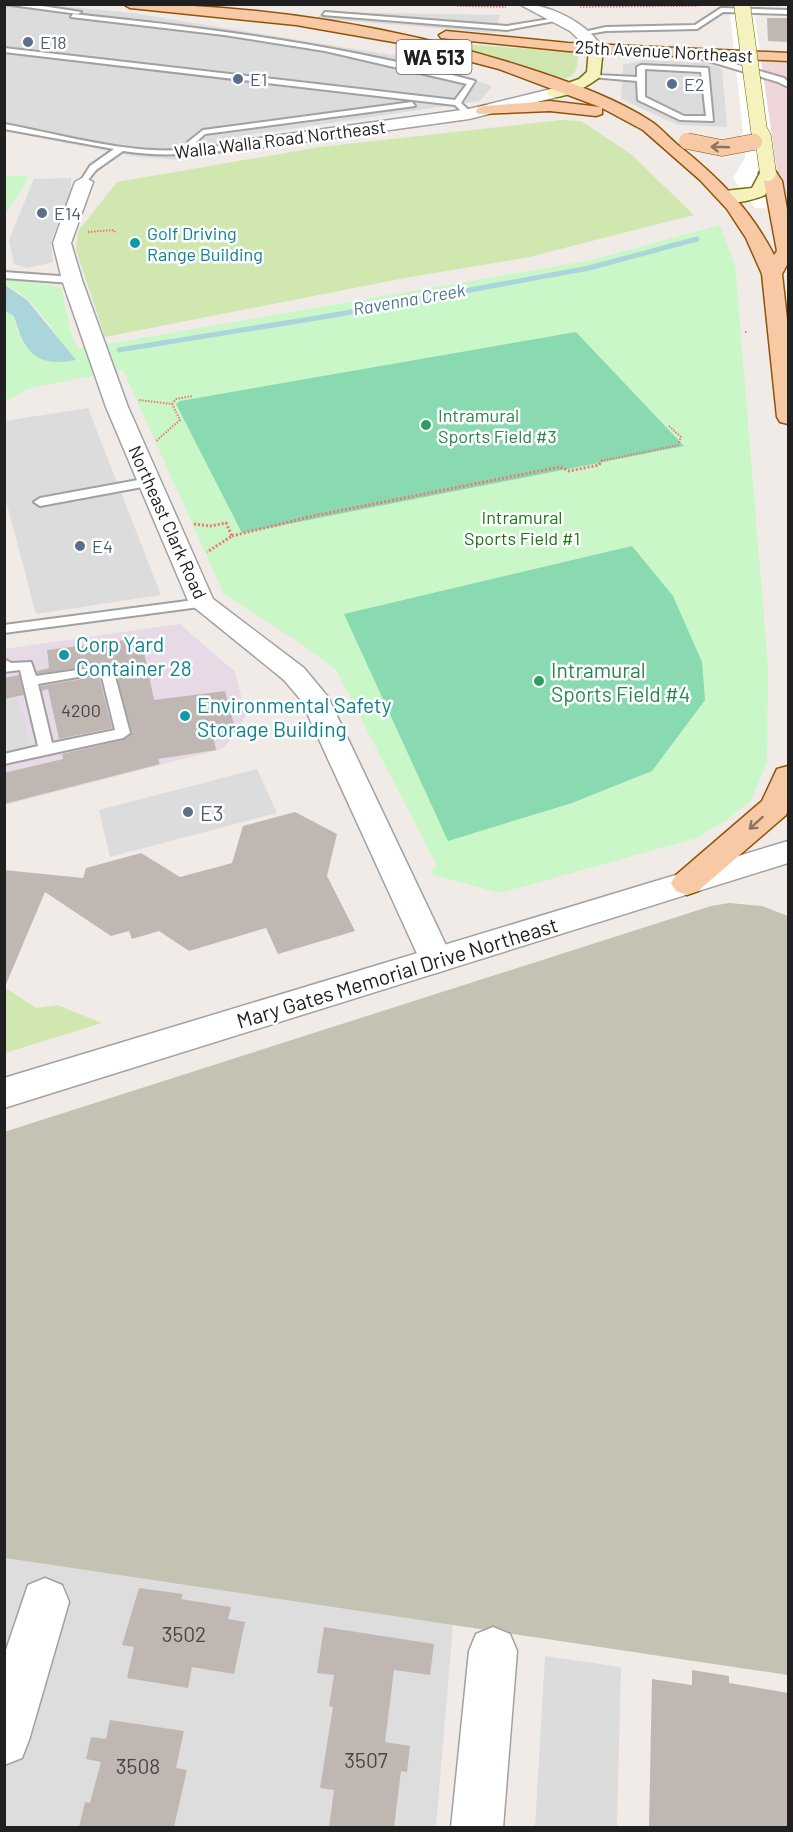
<svg xmlns="http://www.w3.org/2000/svg" width="793" height="1832" viewBox="0 0 793 1832" font-family="Barlow,sans-serif">
<style>
.residential{fill:#dedddd}
.commercial{fill:#efd7d9}
.industrial{fill:#e8d9e7}
.construction{fill:#c4c2b2}
.grass{fill:#d1e7b0}
.park{fill:#c9f7c7}
.pitch{fill:#89dab1}
.parking{fill:#dcdcdc}
.water{fill:#aad6db}
.pier{fill:#fff}
.lines{fill:none;stroke-linecap:round;stroke-linejoin:round}
.stream{stroke:#aad6db;stroke-width:5}
.building{fill:#c0b7b3}
.service-casing{stroke:#a1a1a1;stroke-width:4}
.minor-casing{stroke:#a1a1a1;stroke-width:3}
.tertiary-casing{stroke:#a1a1a1;stroke-width:3}
.secondary-casing{stroke:#72700b;stroke-width:3}
.primary-casing{stroke:#925409;stroke-width:3}
.path-far2{stroke:#f27578;stroke-width:1.5;stroke-dasharray:1.5 1.5;stroke-linecap:butt}
.path-far1{stroke:#f27578;stroke-width:2;stroke-dasharray:1.5 1.5;stroke-linecap:butt}
.path{stroke:#f27578;stroke-width:3;stroke-dasharray:2 2;stroke-linecap:butt}
.service{fill:#fff;fill-rule:evenodd}
.minor{fill:#fff;fill-rule:evenodd}
.tertiary{fill:#fff;fill-rule:evenodd}
.secondary{fill:#f6f2be;fill-rule:evenodd}
.primary{fill:#f7c9a5;fill-rule:evenodd}
.secondary-bridge-casing{stroke:#72700b;stroke-width:17;stroke-linecap:butt}
.primary-bridge-casing{stroke:#925409;stroke-width:17;stroke-linecap:butt}
.secondary-bridge{stroke:#f6f2be;stroke-width:16}
.primary-bridge{stroke:#f7c9a5;stroke-width:16}
.oneway{stroke:#8c7462}
.service-dot{fill:#5c6f8a;stroke:#fff;stroke-width:2}
.culture-dot{fill:#0f9aa8;stroke:#fff;stroke-width:2}
.leisure-dot{fill:#2e9e5b;stroke:#fff;stroke-width:2}
.labels{text-anchor:middle;dominant-baseline:central;stroke-width:5;stroke-linejoin:round;paint-order:stroke}
.far-service-label{font-size:18px;fill:#4e5e75;stroke:#fff;text-anchor:start}
.far-street-label{font-size:18px;fill:#202020;stroke:#fff}
.far-culture-label{font-size:18px;fill:#0d838f;stroke:#fff;text-anchor:start}
.far-water-label{font-size:18px;font-style:italic;fill:#477793;stroke:#fff}
.far-leisure-label{font-size:18px;fill:#27864d;stroke:#fff;text-anchor:start}
.far-park-label{font-size:18px;fill:#167912;stroke:#fff}
.number-label{font-size:18px;fill:#484645}
.shield{fill:#fff;stroke:#636363;stroke-width:1.5}
.shield-label{font-size:20px;font-weight:bold;fill:#202020}
.culture-label{font-size:21px;fill:#0d838f;stroke:#fff;text-anchor:start}
.leisure-label{font-size:21px;fill:#27864d;stroke:#fff;text-anchor:start}
.service-label{font-size:21px;fill:#4e5e75;stroke:#fff;text-anchor:start}
.street-label{font-size:21px;fill:#202020;stroke:#fff}
.near-number-label{font-size:21px;fill:#484645}
</style>
<rect width="100%" height="100%" fill="#f0ebe7"/>
<path class="residential" d="M4,1558L453,1625L436,1827H5Z"/>
<path class="commercial" d="M760,61L788,62V205L781,199Z"/>
<path class="industrial" d="M180,624L235,672L246,715L237,732L222,749L5,805L4,649Z"/>
<path class="construction" d="M729,903L762,906L788,916V1675L5,1558L4,1132L711,906Z"/>
<path class="grass" d="M459,44L575,52L578,53C577,67 578,77 562,79L451,47Z
M561,120L581,121L632,155L694,215L525,258L405,278L105,337L76,250L78,231L117,182L320,147Z
M4,987L36,1008L57,1005L102,1023L5,1053Z"/>
<path class="park" d="M5,176H26L29,178L5,215Z
M720,225L735,265L768,666L767,762L752,799L728,819L697,838L500,893L431,874L430,872L437,866L336,670L299,642L224,594L123,370L30,388L5,401V311L14,316L17,332L72,358C54,333 35,296 5,285V278L61,287L70,330L78,349L592,260Z"/>
<path class="pitch" d="M576,332L684,446L242,533L176,404L180,401Z
M632,546L673,596L702,662L705,700L652,771L572,803L448,841L344,614Z"/>
<path class="parking" d="M4,5H50L133,13L398,56L492,86L480,101L222,139L236,152L179,160L138,157L5,131Z
M323,12L500,15L495,33L316,18Z
M645,60L708,63L722,69L727,127L678,125L621,99L623,65Z
M71,178V194L51,240L53,262L28,268L14,264L9,240L34,179Z
M88,408L161,595L36,614L5,497L4,421Z
M17,697L31,745L5,751V699Z
M257,769L277,813L110,857L99,810Z
M545,1656L621,1667L617,1827H535Z"/>
<path class="water" d="M5,285L27,300L76,360C35,368 24,351 14,316L5,311Z"/>
<path class="pier" d="M729,5H753L781,199L788,209L755,208L733,178L745,158L746,150L704,141L740,139L743,131Z"/>
<g class="lines">
<path class="stream" d="M119,350L329,316L589,268L697,239"/>
</g>
<path class="building" d="M767,18H789V42L768,41Z
M141,638L154,700L225,691L236,732L213,736L216,750L158,759L160,764L4,804V773L63,759L62,754L123,740L132,734L113,663L38,674L37,671L49,668L47,650Z
M19,675L24,695L4,699V678Z
M99,676L112,728L59,739L48,689L42,691L41,686Z
M295,812L337,834L327,876L355,931L278,954L266,928L189,951L159,931L132,939L129,931L111,936L45,892L4,989V870L83,878L86,868L141,853L180,877L232,863L243,826Z
M139,1588L183,1594L181,1599L231,1607L228,1619L245,1622L234,1674L192,1667L188,1688L127,1678L134,1647L122,1645Z
M324,1627L434,1644L430,1675L394,1670L385,1742L410,1746L407,1772L401,1771L394,1827H329L334,1790L320,1788L333,1707L329,1706L334,1675L317,1673Z
M692,1670L729,1676V1683L789,1693V1827H649L652,1679L692,1685Z
M110,1720L184,1731L176,1768L187,1770L174,1827H79L85,1802L90,1803L101,1762L86,1759L91,1737L106,1739Z"/>
<g class="lines">
<g class="service-casing">
<path id="service" d="M4,4H29L81,12L78,14Z
M721,8L788,10V14L723,12L697,29L606,31L583,35L579,33L606,27L695,25Z
M325,12L507,26L556,18L560,20L507,30L323,15Z
M73,14C209,28 343,45 475,81L461,103L473,114L466,116L455,105L4,52V48L455,100L467,84L325,51L224,35L71,17Z
M685,50L784,78L788,82V87L778,82L685,54Z
M641,65L708,68L713,121L680,120L638,100L637,81L592,77L596,75L637,77V67ZM645,69L701,72L706,116H684L645,97Z
M412,102L415,106L205,134L196,142L200,148L233,145L230,150C193,154 160,157 123,151L96,170L84,185L80,182L90,166L114,149L4,129V124C64,135 133,156 192,149L188,142L203,130Z
M4,272L72,277L77,280L72,283L4,278Z
M149,478L153,479V485L40,506L34,502L40,498Z
M202,599L209,603L207,606L4,633V625Z
M4,659L11,663L31,662L36,676L112,665L130,733L123,738L4,764V754L38,746L20,670L4,672ZM101,673L115,730L52,743L38,684Z"/>
</g>
<g class="minor-casing">
<path id="minor" d="M84,177L93,182L71,243L82,280L128,407L213,599L304,668L328,697L453,960L448,969L436,973L424,969L301,700L284,680L189,603L106,407L62,280L53,243L75,182Z
M45,1578L62,1585L69,1602L29,1740L22,1758L4,1765V1656L28,1585Z
M493,1627L510,1634L517,1651L503,1828H451L469,1651L476,1634Z"/>
</g>
<g class="tertiary-casing">
<path id="tertiary" d="M519,4C550,4 586,22 603,48L601,51H591L570,31Z
M555,88L563,93L561,96L469,119L230,152L222,147L230,142L469,109Z
M788,841V863L4,1108V1078Z"/>
</g>
<g class="secondary-casing">
<path id="secondary" d="M596,44L603,48L600,77C588,86 565,100 549,96L547,93L549,90L579,79L587,72L589,48Z
M768,168L777,173L765,195C753,200 726,208 716,196L725,191L752,188L762,169Z"/>
</g>
<g class="primary-casing">
<path id="primary" d="M123,4C262,4 404,27 536,71C575,84 617,99 652,122C662,129 670,139 679,146C719,178 751,210 774,255L777,251L764,181L759,173L762,169H774L782,181L788,215V263L782,274L788,329V424L780,422L777,417L762,274L746,238L727,209L700,180L643,130L602,108V114L596,116L550,111L478,114L476,111L478,108L484,106L550,101L600,107L499,69L399,43L296,25L130,8Z
M446,31L568,43L788,53V61L568,51L441,38L439,35Z
M788,766V810L786,815L698,891L687,895L676,891L671,883L676,875L762,801L777,769Z"/>
</g>
<path class="path-far2" d="M457,6L506,7
M580,7L698,6"/>
<path class="path-far1" d="M88,232L114,230L115,233
M745,332H748
M139,400L172,404L180,420L156,441
M172,404L176,399L193,396
M601,461L678,445L681,437L669,426"/>
<path class="path" d="M194,524L210,526L226,523L232,536L207,552
M232,536L313,516L560,467L569,471L599,465L602,460"/>
<use href="#service" class="service"/>
<use href="#minor" class="minor"/>
<use href="#tertiary" class="tertiary"/>
<use href="#secondary" class="secondary"/>
<use href="#primary" class="primary"/>
<g class="secondary-bridge-casing">
<path id="secondary-bridge" d="M742,4L759,130L763,137L768,173"/>
</g>
<g class="primary-bridge-casing">
<path id="primary-bridge" d="M687,141L722,148L754,142"/>
</g>
<use href="#secondary-bridge" class="secondary-bridge"/>
<use href="#primary-bridge" class="primary-bridge"/>
</g>
<defs><path id="oneway-shaft" d="M-6 0H5M1.5-3L5.5 0L1.5 3" fill="none" stroke-width="1.6" stroke-linecap="round" stroke-linejoin="round" transform="scale(1.5)"/></defs>
<g class="oneway">
<use href="#oneway-shaft" transform="translate(720 147) rotate(-178)"/>
<use href="#oneway-shaft" transform="translate(756 823) rotate(138)"/>
</g>
<g class="service-dot">
<circle cx="28" cy="42" r="6"/>
<circle cx="238" cy="79" r="6"/>
<circle cx="672" cy="84" r="6"/>
<circle cx="42" cy="213" r="6"/>
<circle cx="80" cy="546" r="6"/>
<circle cx="188" cy="812" r="6"/>
</g>
<g class="culture-dot">
<circle cx="135" cy="243" r="6"/>
<circle cx="64" cy="655" r="6"/>
<circle cx="185" cy="716" r="6"/>
</g>
<g class="leisure-dot">
<circle cx="426" cy="425" r="6"/>
<circle cx="539" cy="681" r="6"/>
</g>
<g class="labels">
<g class="far-service-label">
<text x="40" y="42">E18</text>
<text x="250" y="79">E1</text>
<text x="684" y="84">E2</text>
<text x="54" y="213">E14</text>
<text x="92" y="546">E4</text>
</g>
<g class="far-street-label">
<text transform="translate(664 51) rotate(3)">25th Avenue Northeast</text>
<text transform="translate(280 139) rotate(-7)">Walla Walla Road Northeast</text>
<text transform="translate(168 522) rotate(66)">Northeast Clark Road</text>
</g>
<g class="far-culture-label">
<text x="147" y="233">Golf Driving<tspan x="147" dy="21">Range Building</tspan></text>
</g>
<g class="far-water-label">
<text transform="translate(409 299) rotate(-10)">Ravenna Creek</text>
</g>
<g class="far-leisure-label">
<text x="438" y="415">Intramural<tspan x="438" dy="21">Sports Field #3</tspan></text>
</g>
<g class="far-park-label">
<text x="522" y="517">Intramural<tspan x="522" dy="21">Sports Field #1</tspan></text>
</g>
<g class="number-label">
<text x="81" y="710">4200</text>
</g>
<rect class="shield" x="396.5" y="40" width="75" height="34" rx="4.5"/>
<g class="shield-label">
<text x="434" y="57">WA 513</text>
</g>
<g class="culture-label">
<text x="76" y="643">Corp Yard<tspan x="76" dy="24">Container 28</tspan></text>
<text x="197" y="704">Environmental Safety<tspan x="197" dy="24">Storage Building</tspan></text>
</g>
<g class="leisure-label">
<text x="551" y="669">Intramural<tspan x="551" dy="24">Sports Field #4</tspan></text>
</g>
<g class="service-label">
<text x="200" y="812">E3</text>
</g>
<g class="street-label">
<text transform="translate(397 972) rotate(-17)">Mary Gates Memorial Drive Northeast</text>
</g>
<g class="near-number-label">
<text x="184" y="1633">3502</text>
<text x="366" y="1759">3507</text>
<text x="138" y="1765">3508</text>
</g>
</g>
<rect width="793" height="1832" fill="none" stroke="#202020" stroke-width="12"/>
</svg>
